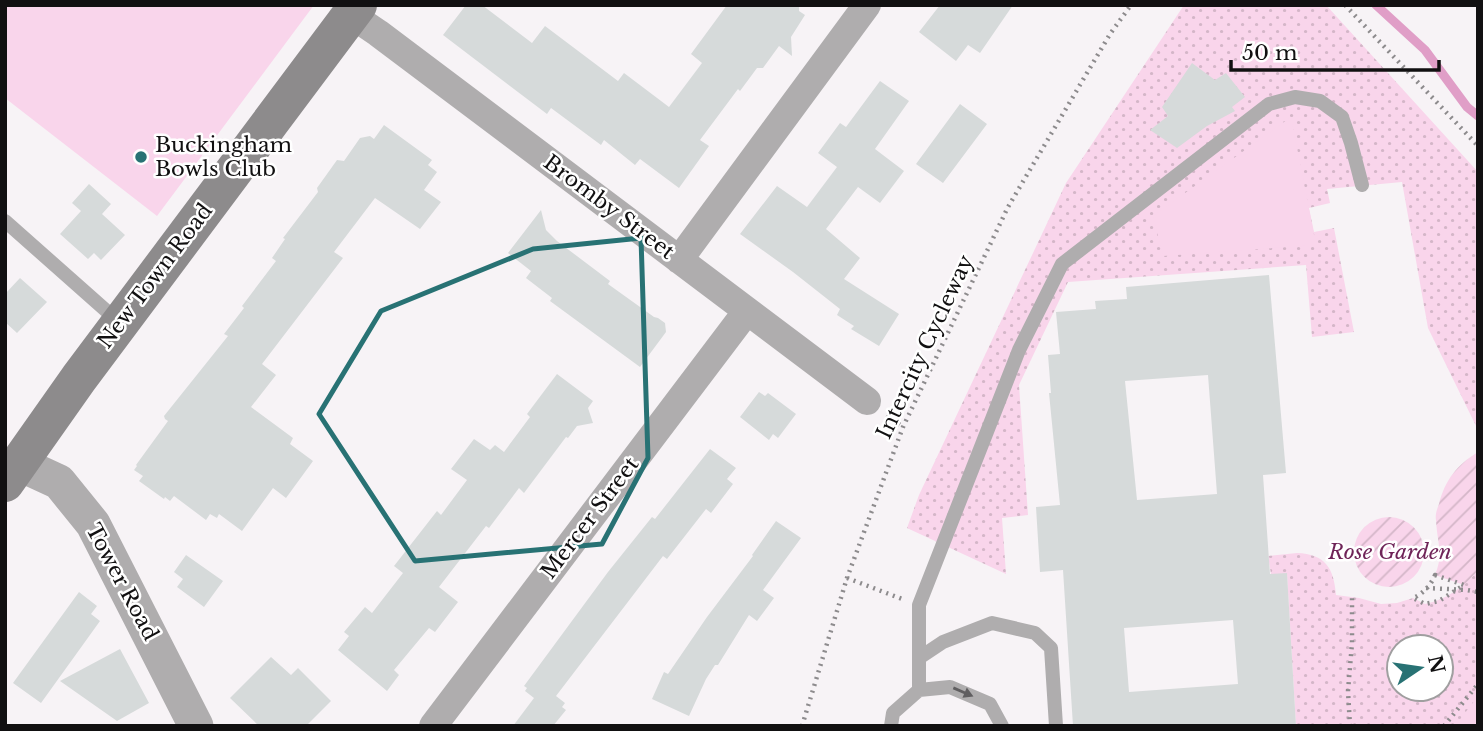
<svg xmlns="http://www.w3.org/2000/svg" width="1483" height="731" viewBox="0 0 1483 731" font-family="'Libre Baskerville',serif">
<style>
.grass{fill:url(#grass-dots);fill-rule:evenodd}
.garden{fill:url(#garden-furrows)}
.pitch{fill:#f9d5eb}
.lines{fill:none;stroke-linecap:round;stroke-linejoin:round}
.stream{stroke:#e09ec7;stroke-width:9}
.building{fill:#d6dada;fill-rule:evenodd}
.path{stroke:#8d8b8d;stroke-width:4.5;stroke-dasharray:2 5;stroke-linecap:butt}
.service{stroke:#afadae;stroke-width:14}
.minor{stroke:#afadae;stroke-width:28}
.tertiary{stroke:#afadae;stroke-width:35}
.secondary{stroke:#8d8b8c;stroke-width:38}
.oneway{fill:#605e60}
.marked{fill:none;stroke:#287274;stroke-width:5;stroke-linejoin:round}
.poi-dot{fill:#287274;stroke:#fff;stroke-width:2.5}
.labels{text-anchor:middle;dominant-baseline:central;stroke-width:5;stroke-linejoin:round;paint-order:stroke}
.poi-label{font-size:21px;fill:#111011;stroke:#fff;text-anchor:start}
.street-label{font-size:21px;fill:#111011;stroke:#fff}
.park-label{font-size:21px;font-style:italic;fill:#6f2458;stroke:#fff}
</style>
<defs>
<pattern id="grass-dots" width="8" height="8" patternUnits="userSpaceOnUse" patternTransform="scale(1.75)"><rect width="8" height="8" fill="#f9d5eb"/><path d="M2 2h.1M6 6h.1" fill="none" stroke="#d4b6c8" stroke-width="1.8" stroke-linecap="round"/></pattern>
<pattern id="garden-furrows" width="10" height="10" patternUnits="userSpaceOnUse" patternTransform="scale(1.75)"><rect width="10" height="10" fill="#f9d5eb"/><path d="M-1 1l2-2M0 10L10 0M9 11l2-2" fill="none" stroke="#d4b6c8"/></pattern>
</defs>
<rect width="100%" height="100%" fill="#f7f3f6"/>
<path class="grass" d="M1184,5H1326L1478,172V430L1428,328L1402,182L1327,189L1330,203L1309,208L1314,232L1334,228L1354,332L1312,337L1306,265L1068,282L1019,385L1028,515L1002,518L1006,574L907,528L919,495L1066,183Z
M1297,553C1325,554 1334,568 1336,595L1359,598L1381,604L1397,603L1413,598L1425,604C1446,600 1463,587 1478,571V726H1296L1287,574H1271L1268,556ZM1399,647H1441V689H1399Z"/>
<path class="garden" d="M1478,452V571L1464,585L1435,575C1444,554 1437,542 1436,520C1435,515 1437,509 1439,504C1445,480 1457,465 1478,452Z
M1354 552a35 35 0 1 1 70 0a35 35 0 1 1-70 0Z"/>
<path class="pitch" d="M5,5H314L157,216L5,98Z
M1291,117L1316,245L1163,256L1153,216Z
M1478,696V726H1454H1455Z"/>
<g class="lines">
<path class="stream" d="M1376,5L1425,50L1467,107L1478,116"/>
</g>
<path class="building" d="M466,5H482L532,43L545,26L618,81L624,73L669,107L702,63L691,54L727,5H799V11L805,15L791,37L792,56L779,46L763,68H757L740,91L738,89L700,140L709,146L679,188L640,159L635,165L604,140L601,145L551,108L547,114L443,35Z
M940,5H1013L980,53L968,45L956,61L919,32Z
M1192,63L1215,80L1226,73L1245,97L1232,107L1235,111L1207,126L1177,148L1150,130L1168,116L1162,107Z
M880,81L909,101L875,149L904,171L880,203L858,187L826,229L860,258L844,279L899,314L879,346L851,329L854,326L837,315L840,309L793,272L740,234L777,186L807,207L837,167L818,153L840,123L846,127Z
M960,104L987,124L943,183L916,164Z
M384,125L432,160L428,165L437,172L424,190L441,202L420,229L375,198L334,252L343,258L262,364L276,375L251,407L293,438L290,444L313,461L286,498L273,488L242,531L219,514L217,518L210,514L206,520L174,496L170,501L165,497L164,499L139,481L143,476L134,470L137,466L136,465L168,421L165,419L164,416L228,336L224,334L244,308L242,306L276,261L272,258L285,239L283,238L318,192L317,188L337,160L344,161L360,138L370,136L374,139Z
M89,184L111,204L102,214L125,235L101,260L94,253L88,259L60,234L81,211L72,203Z
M541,210L546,230L557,241L610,281L608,284L654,317L658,318L665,323L666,332L640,367L550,301L552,298L526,278L531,271L508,253Z
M1269,275L1286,473L1263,475L1270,574L1287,573L1296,726H1073L1063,570L1040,572L1036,507L1060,505L1049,393H1051L1048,355L1060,354L1056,312L1096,309L1095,301L1127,299L1126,287ZM1208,375L1217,494L1137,500L1125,381ZM1233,620L1238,684L1129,692L1124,628Z
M20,278L47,302L17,333L5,322V294Z
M557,374L593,401L588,408L593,423L577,426L568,438L566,437L524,493L519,488L489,528L486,526L439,587L458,602L435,632L429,628L394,670L399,675L387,691L338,650L349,636L344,632L365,607L372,613L403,573L394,566L437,511L441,515L467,480L451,469L474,439L490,450L495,445L504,452L530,417L527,414Z
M759,392L765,396L768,393L796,414L778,438L773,434L769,440L740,417Z
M710,449L736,468L727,479L733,484L711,513L706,509L667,559L663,556L556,696L565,703L562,707L566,710L553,726H513L534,698L525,691L527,688L524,686L608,572L652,517L655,519Z
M776,521L801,538L763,590L774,598L757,621L749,615L718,665H715L706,679L689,716L652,699L664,672L668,674L707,617L753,556L752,555Z
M186,555L223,581L204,607L177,587L183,579L174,572Z
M79,592L97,606L91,614L100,621L41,703L13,683Z
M120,649L149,703L117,721L60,681Z
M271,657L291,675L298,668L331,701L306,726H259L230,698Z"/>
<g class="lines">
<path class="path" d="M1345,5L1478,146
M887,415L903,427
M1435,575L1464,585L1439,601L1425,604L1413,598C1423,594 1431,585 1435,575Z
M847,578L902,599
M1426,588L1467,590L1478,592
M802,726L847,578L903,427L1008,207L1110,34L1131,5
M1350,726L1348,691L1352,643V597
M1444,726L1478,684"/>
<path class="service" d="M5,221L119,322
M919,658V605L1019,350L1062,264L1269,104L1295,97L1320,101L1342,117L1351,143L1362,185
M919,690V658L943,642L992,623L1035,633L1051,648L1056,726
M891,726L893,713L919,690L950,687L990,704L1002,726"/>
<path class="minor" d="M350,14L378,33L867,401
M679,260L867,5
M433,726L747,311"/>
<path class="tertiary" d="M20,464L59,482L93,524L196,726"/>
<path class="secondary" d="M5,483L79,378L358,5"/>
</g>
<defs><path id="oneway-solid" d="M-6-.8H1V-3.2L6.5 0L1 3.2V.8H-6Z" transform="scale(1.75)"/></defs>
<use class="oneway" href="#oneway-solid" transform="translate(963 692) rotate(23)"/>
<path class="marked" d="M641,238L648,458L602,544L415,561L319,414L381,311L533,249Z"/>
<circle class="poi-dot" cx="141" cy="157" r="7"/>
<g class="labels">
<g class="poi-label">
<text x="155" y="145">Buckingham<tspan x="155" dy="24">Bowls Club</tspan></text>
</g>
<g class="street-label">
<text transform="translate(609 207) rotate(37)">Bromby Street</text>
<text transform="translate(155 276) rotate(-53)">New Town Road</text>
<text transform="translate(925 347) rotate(-65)">Intercity Cycleway</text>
<text transform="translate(590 518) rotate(-53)">Mercer Street</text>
<text transform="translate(122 582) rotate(62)">Tower Road</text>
</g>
<g class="park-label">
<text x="1390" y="552">Rose Garden</text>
</g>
</g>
<rect width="1483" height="731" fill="none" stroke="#111011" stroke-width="14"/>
<g transform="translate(1420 668) rotate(77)"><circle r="33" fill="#ffffff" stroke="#a09fa0" stroke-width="2"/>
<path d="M0-5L12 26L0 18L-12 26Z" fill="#287274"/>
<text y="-10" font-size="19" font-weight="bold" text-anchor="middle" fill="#111011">N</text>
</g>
<path d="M1231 60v10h208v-10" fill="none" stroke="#111011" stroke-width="3.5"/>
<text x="1242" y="60" font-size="21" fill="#111011" stroke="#ffffff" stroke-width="5" paint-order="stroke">50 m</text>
</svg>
